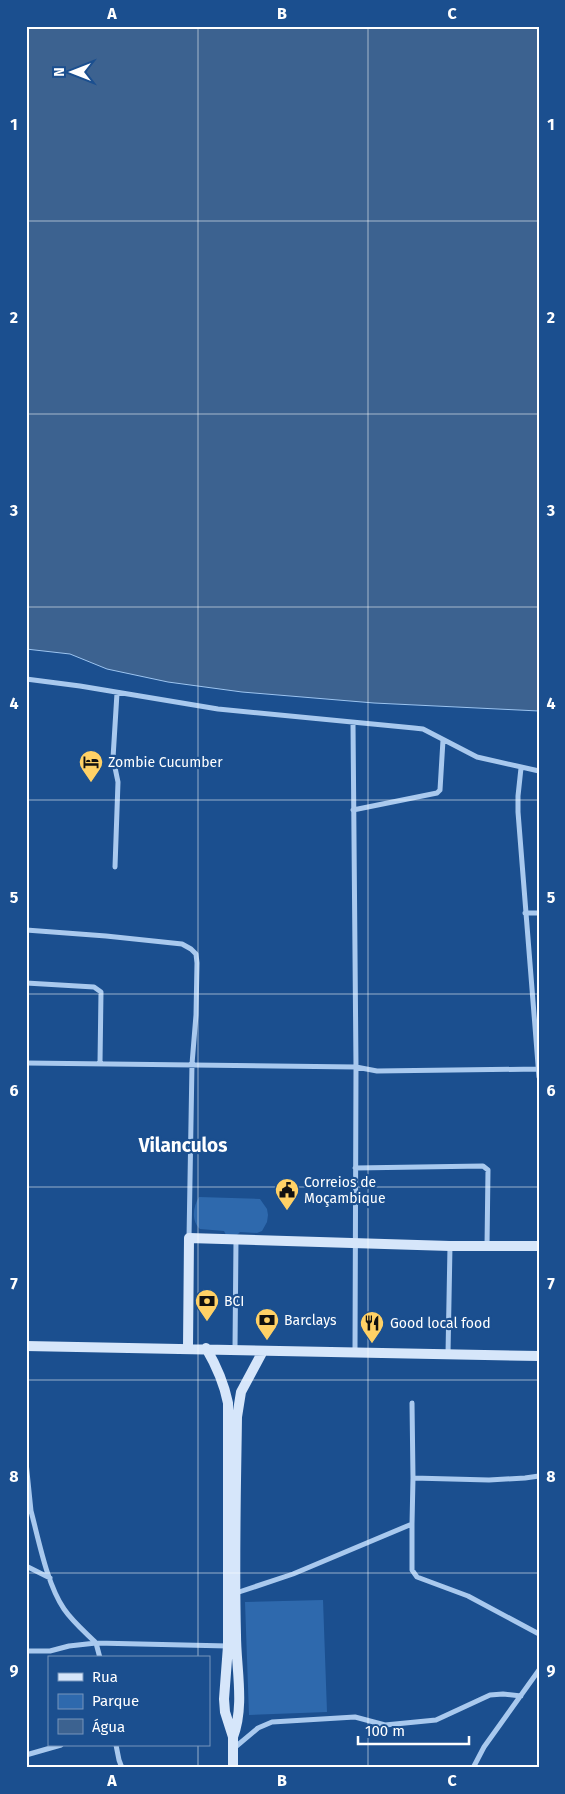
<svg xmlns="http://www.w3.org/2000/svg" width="565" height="1794" viewBox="0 0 565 1794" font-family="'Fira Sans',sans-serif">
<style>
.green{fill:#2e69ad}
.water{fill:#3c6290;stroke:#9cc4f0}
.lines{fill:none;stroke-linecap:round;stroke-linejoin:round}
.street{stroke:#a9c9ee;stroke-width:5}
.secondary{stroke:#d6e6fa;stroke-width:10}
.grid{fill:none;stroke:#fff;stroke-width:1;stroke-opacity:0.55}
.labels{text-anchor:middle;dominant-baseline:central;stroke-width:4.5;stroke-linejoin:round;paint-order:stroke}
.poi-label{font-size:14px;fill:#fff;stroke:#1b4f8f;text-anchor:start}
.district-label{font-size:19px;font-weight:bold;fill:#fff;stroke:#1b4f8f}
.neatline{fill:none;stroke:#fff;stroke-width:2}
.grid-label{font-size:16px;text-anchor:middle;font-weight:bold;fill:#fff}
</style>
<rect width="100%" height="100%" fill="#1b4f8f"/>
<path class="green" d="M199,1197L260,1199L267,1209L268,1215L267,1222L262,1231L257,1233L240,1232L237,1235H226L224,1231L200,1229C191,1221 193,1207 199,1197Z
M323,1600L327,1712L249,1715L245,1602Z"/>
<path class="water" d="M26,26H539V711L374,703L242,692L168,682L107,669L70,654L26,649Z"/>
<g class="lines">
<path class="street" d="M26,679L80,686L218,709L414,728L423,729L477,757L539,771
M353,723L356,1067L355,1352
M521,768L518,796V812L539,1077
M353,810L437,793L440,790L443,740
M115,867L118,782L113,758L117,693
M525,913H539
M26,930L106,936L182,944L191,949L196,954L197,963L196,1015L192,1064L189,1238
M26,983L94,987L101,992L100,1063
M26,1063L356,1067L377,1071L539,1069
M355,1168L483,1166L488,1170L487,1246
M235,1349L236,1240
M448,1354L450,1246
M26,1462L31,1511
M413,1478L489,1480L525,1478L539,1476
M26,1512L31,1511C39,1541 47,1584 64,1609C73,1622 85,1632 96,1643L69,1646L50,1651H26
M412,1524V1570L417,1577L468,1596L539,1634
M26,1566L50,1578
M236,1593L293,1574L412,1524L413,1478L412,1403
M100,1658L96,1643L228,1646
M116,1745L119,1760L122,1768
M233,1749L258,1728L272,1722L355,1717L385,1725L436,1720L490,1695L503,1694L521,1696
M26,1755L61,1745
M473,1768L484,1747L539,1670"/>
<path class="secondary" d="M26,1346L539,1356
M188,1348L189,1238L450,1246H539
M206,1348C216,1365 224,1383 228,1403V1646L224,1699L225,1712L233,1737V1768
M233,1737C245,1705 236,1668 236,1635C234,1562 236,1489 237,1417L241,1392L263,1351"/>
</g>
<path class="grid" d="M198,26V1658M368,26V1768M26,221H539M26,414H539M26,607H539M26,800H539M26,994H539M26,1187H539M26,1380H539M26,1573H539M198,1745V1768"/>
<defs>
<g id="hotel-pin" transform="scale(1.25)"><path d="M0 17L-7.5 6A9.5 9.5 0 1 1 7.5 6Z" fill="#ffd166" stroke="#1b4f8f"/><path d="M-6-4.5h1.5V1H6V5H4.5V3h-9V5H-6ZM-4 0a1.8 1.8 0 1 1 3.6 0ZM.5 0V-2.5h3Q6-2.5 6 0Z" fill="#111"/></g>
<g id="civic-pin" transform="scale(1.25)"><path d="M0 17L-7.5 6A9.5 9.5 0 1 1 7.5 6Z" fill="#ffd166" stroke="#1b4f8f"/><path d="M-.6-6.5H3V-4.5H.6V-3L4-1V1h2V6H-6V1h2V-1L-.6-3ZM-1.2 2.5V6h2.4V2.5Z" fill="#111"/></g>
<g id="bank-pin" transform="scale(1.25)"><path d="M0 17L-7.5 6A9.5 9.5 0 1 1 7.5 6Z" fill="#ffd166" stroke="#1b4f8f"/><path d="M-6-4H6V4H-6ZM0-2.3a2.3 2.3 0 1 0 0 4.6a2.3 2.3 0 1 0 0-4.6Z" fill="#111"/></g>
<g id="restaurant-pin" transform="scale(1.25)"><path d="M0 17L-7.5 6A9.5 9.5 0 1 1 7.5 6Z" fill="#ffd166" stroke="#1b4f8f"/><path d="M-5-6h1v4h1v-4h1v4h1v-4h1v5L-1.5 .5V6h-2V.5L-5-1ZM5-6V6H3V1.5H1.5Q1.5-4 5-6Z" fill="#111"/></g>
</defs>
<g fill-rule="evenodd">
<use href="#hotel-pin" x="91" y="762"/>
<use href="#civic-pin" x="287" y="1190"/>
<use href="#bank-pin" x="207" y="1301"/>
<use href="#bank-pin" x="267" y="1320"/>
<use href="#restaurant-pin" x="372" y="1323"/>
</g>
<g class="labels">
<g class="poi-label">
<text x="108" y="762">Zombie Cucumber</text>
<text x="304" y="1182">Correios de<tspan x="304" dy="16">Moçambique</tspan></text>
<text x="224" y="1301">BCI</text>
<text x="284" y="1320">Barclays</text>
<text x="390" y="1323">Good local food</text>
</g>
<g class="district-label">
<text x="183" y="1145">Vilanculos</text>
</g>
</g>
<rect width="565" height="1794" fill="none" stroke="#1b4f8f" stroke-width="55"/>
<rect x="48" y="1656" width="162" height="90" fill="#1b4f8f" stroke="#7695bc"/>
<rect x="58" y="1673" width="25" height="8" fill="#d6e6fa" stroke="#7695bc"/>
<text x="92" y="1682" font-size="15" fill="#ffffff">Rua</text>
<rect x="58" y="1694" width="25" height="15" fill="#2e69ad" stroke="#7695bc"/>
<text x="92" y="1706" font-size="15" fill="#ffffff">Parque</text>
<rect x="58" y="1719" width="25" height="15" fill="#3c6290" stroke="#7695bc"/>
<text x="92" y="1732" font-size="15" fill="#ffffff">Água</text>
<g transform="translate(72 72) rotate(270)" stroke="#1b4f8f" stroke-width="4" paint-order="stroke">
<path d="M0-4L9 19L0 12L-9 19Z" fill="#ffffff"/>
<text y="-8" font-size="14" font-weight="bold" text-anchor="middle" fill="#ffffff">N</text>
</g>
<path d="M358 1736v8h111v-8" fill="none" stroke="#ffffff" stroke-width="2.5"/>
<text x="365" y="1736" font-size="15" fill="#ffffff" stroke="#1b4f8f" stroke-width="4" paint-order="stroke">100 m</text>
<rect x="28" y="28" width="510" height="1738" class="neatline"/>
<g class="grid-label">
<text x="112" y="19">A</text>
<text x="282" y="19">B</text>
<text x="452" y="19">C</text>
<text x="14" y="130">1</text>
<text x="551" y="130">1</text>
<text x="14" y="323">2</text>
<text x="551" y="323">2</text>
<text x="14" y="516">3</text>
<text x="551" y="516">3</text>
<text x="14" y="709">4</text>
<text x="551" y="709">4</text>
<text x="14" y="903">5</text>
<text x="551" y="903">5</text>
<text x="14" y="1096">6</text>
<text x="551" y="1096">6</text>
<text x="14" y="1289">7</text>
<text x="551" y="1289">7</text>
<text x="14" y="1482">8</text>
<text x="551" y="1482">8</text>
<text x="14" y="1676">9</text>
<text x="551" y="1676">9</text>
<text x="112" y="1786">A</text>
<text x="282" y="1786">B</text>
<text x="452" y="1786">C</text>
</g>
</svg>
